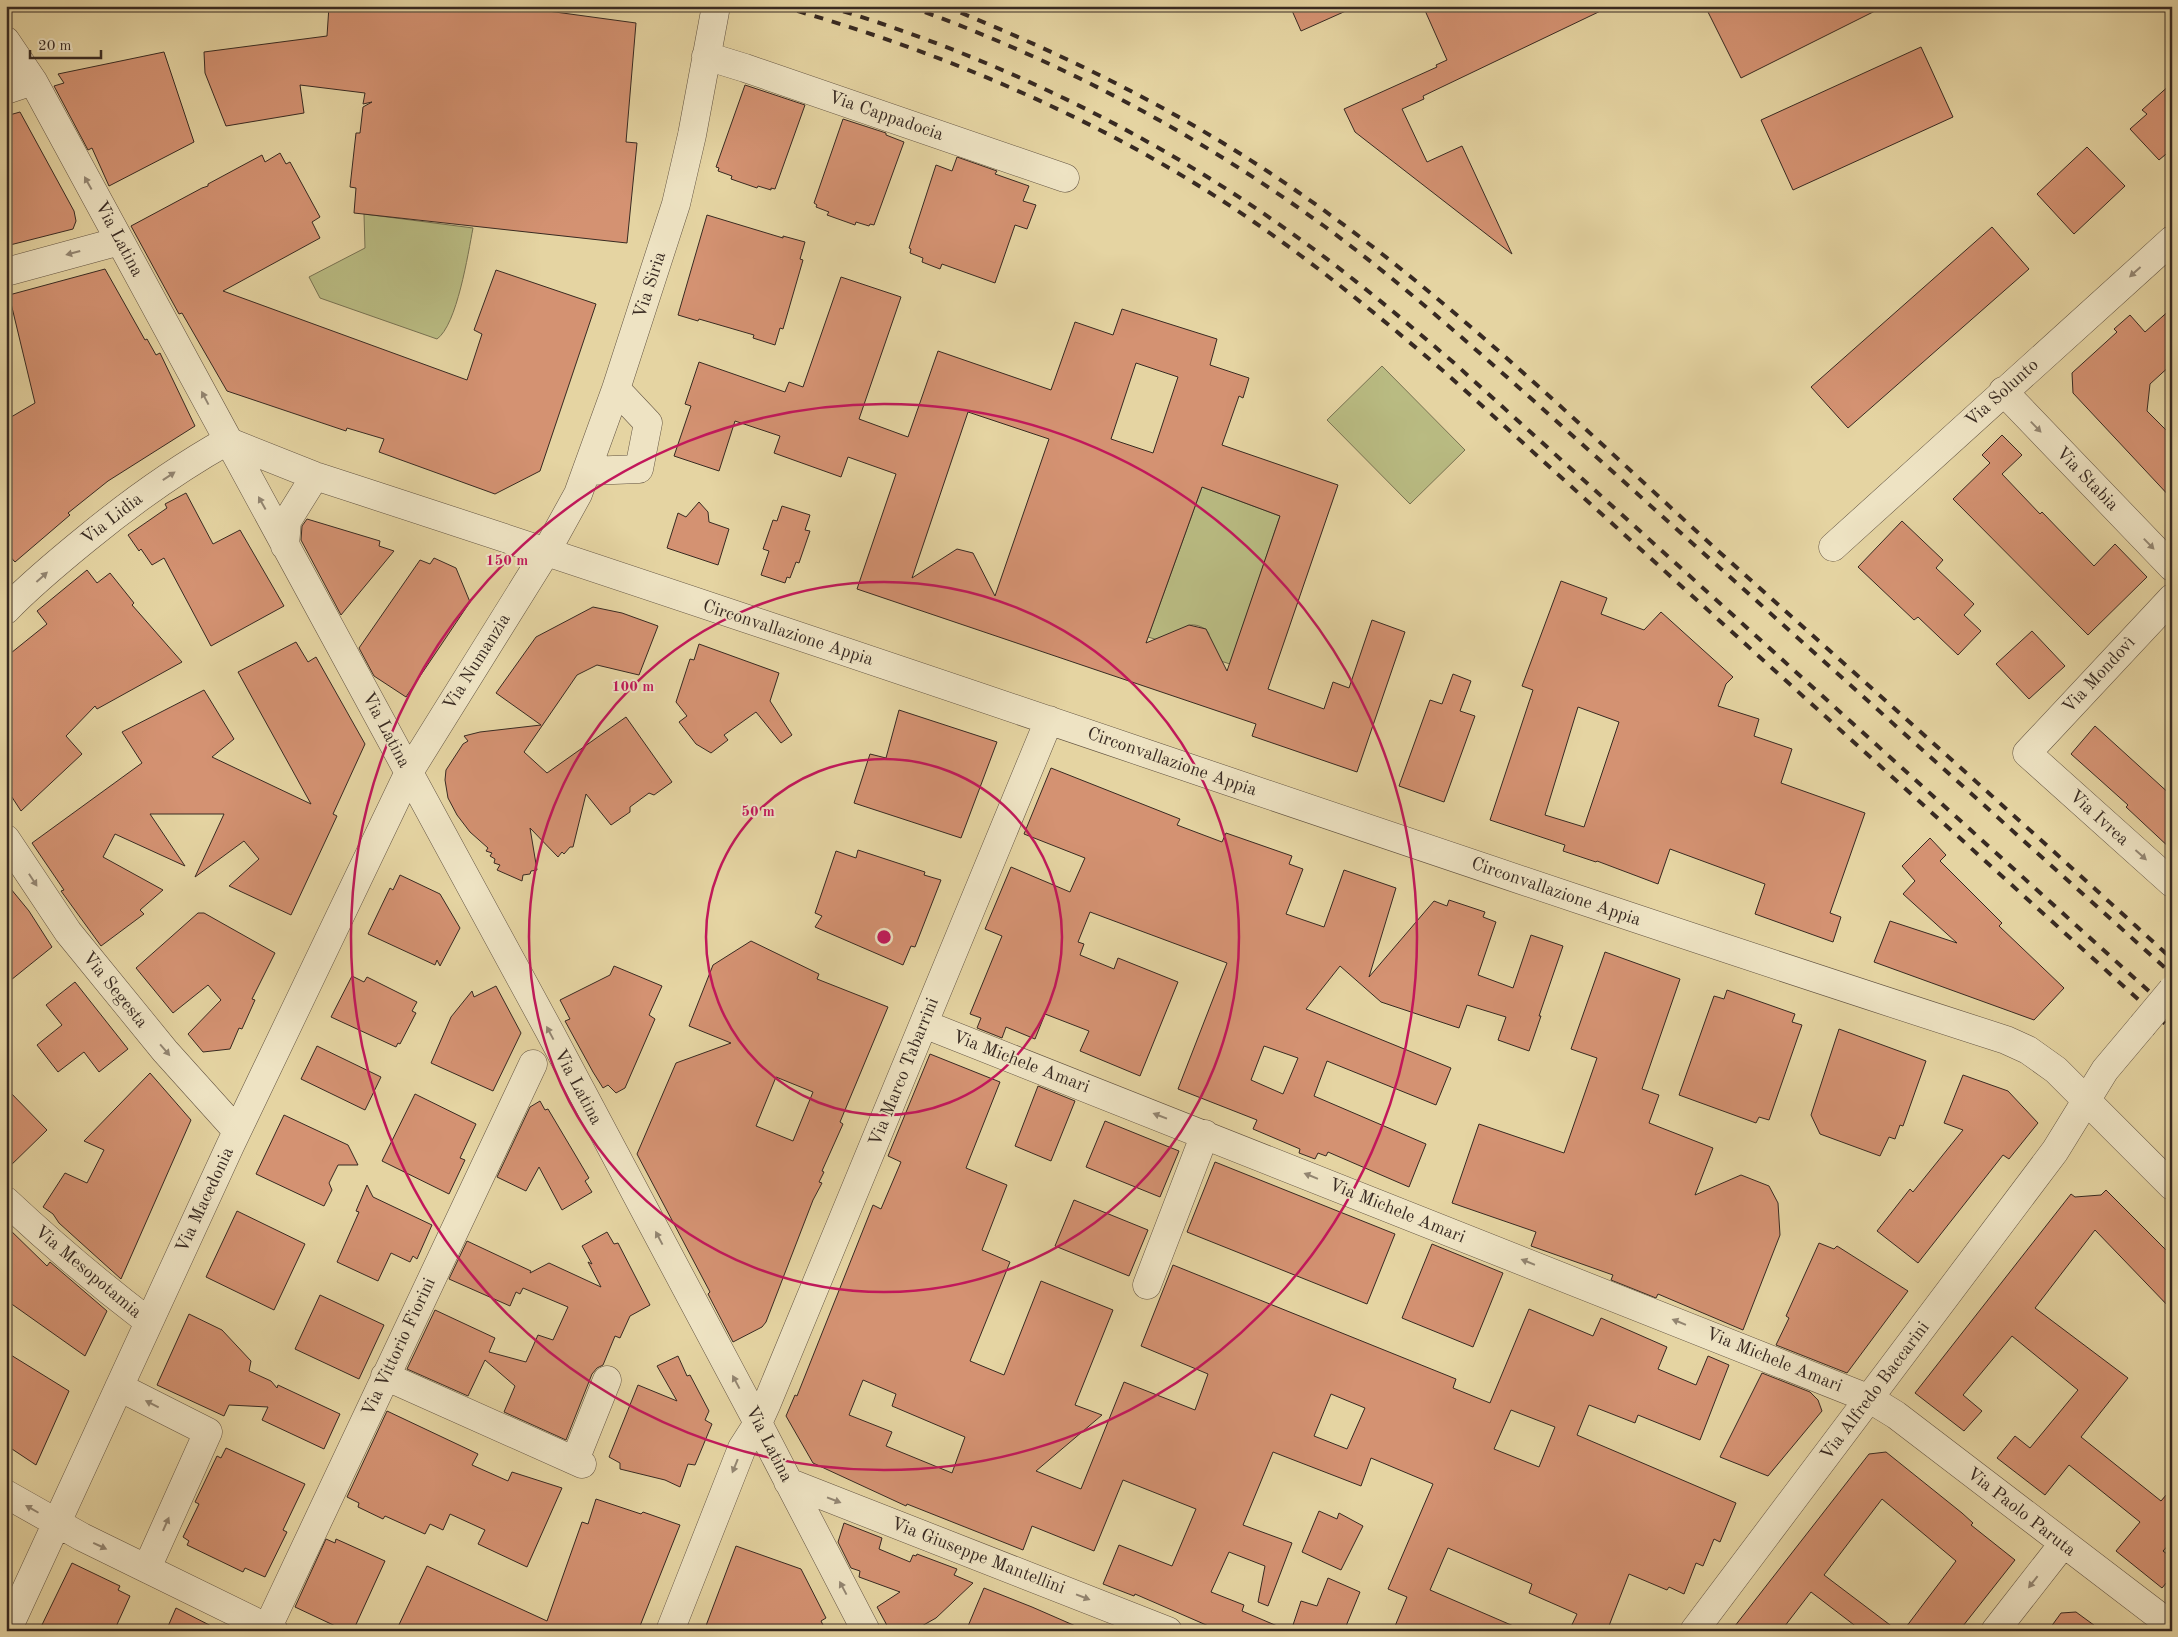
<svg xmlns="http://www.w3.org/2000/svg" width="2178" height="1637" viewBox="0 0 2178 1637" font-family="'Old Standard TT',serif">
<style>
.green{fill:#b9bb82;stroke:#787252}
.building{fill:#d49272;stroke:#382a22;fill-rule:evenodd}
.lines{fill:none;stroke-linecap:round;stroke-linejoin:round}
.minor-casing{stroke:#635442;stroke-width:29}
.minor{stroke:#eee3c3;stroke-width:28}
.rail{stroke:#382a22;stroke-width:4;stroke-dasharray:9 9;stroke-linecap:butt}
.minor-bridge-casing{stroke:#635442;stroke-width:29;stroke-linecap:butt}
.minor-bridge{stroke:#eee3c3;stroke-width:28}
.oneway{fill:#938672}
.ring{fill:none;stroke:#c2185b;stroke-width:2.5}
.labels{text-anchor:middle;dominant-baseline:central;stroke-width:4;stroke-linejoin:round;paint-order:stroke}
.street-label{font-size:18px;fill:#382a22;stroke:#eee3c3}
.centre{fill:#c2185b;stroke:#eee3c3;stroke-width:2.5}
.ring-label{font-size:15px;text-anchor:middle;font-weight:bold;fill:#c2185b;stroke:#eee3c3;stroke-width:4;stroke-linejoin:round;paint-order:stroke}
</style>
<rect width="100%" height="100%" fill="#e5d4a2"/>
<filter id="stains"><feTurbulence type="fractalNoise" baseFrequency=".004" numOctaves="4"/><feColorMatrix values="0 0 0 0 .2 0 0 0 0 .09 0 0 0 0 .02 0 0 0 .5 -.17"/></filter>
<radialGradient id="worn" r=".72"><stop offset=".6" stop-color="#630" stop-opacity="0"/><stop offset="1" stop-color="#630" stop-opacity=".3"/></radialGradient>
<path class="green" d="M364,214L473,228C468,254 457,325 437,339L320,298L309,277L365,248Z
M1382,366L1465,450L1410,504L1327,420Z
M1202,487L1280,516L1230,664L1202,655L1209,634C1206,629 1204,628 1199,626C1183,621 1182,634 1178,646L1148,637Z"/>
<path class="building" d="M329,6H511L636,23L626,142L637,143L627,243L354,213L356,188L350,187L356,133H360L363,107L372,102L363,104L365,93L300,85L304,113L226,126L205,73L204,52L327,36Z
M1290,6H1357L1301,31Z
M1423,6H1611L1423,96L1424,99L1402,109L1427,162L1462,146L1512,254L1355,132L1344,109L1437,67L1436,65L1447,60Z
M1719,6H1885L1741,78L1708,12Z
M1921,47L1953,117L1793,190L1761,120Z
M164,52L194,142L109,186L92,148L88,150L54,86L64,83L58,74Z
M2172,83V149L2159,160L2130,129L2147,114L2142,110Z
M745,85L805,105L775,189L771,188V190L758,186L757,188L731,179L732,176L718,171L719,168L716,167Z
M20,112L74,211L76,221L73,229L6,246V116Z
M843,119L886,133V135L904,142L874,225L870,224L869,226L856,222L855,225L827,215L829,212L816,207L817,205L814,203Z
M2087,147L2125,186L2074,234L2037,194Z
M280,153L286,164L290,162L320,217L312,222L320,238L223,291L467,380L482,334L474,330L496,270L596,304L540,471L495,494L379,452L384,439L347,428L346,431L227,391L182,313L179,314L131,226L202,188L208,186V184L262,155L265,162Z
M957,157L997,171L995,174L1029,186L1023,201L1036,205L1027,229L1015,225L995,283L942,264L940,269L922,262L923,258L910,253L911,249L909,248L936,165L952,171Z
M707,215L783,238V236L805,242L800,259L803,260L783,329L780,328L775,345L753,338L754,335L699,319L698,321L678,315Z
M1992,227L2029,269L1848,428L1811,387Z
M105,269L145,340L147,339L156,355L160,353L195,426L108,481L68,513L70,515L15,562L6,552V420L35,403L9,295Z
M841,277L901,297L859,419L908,437L938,351L1051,390L1075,322L1113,335L1122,309L1217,339L1210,365L1249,378L1243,398L1239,396L1222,445L1338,485L1268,689L1324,709L1333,682L1349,688L1372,620L1405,632L1357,772L1252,736L1256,724L857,589L896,474L848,457L841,477L774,453L780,436L735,421L719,471L674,456L691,406L685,404L699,362L785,392L789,382L803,387ZM1136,363L1178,377L1153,453L1111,439ZM968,412L1049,439L995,596L973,553L957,549L912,578ZM1202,487L1280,516L1227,671L1206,629L1189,625L1146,643Z
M2172,308V364L2150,384L2147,411L2172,436V499L2073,393L2072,373L2117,332L2114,329L2130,315L2145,332Z
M2002,435L2022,455L2002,474L2040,514L2042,512L2094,566L2115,544L2147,577L2088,635L1953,499L1990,463L1982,455Z
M186,493L213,544L240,530L284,606L211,646L164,558L152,565L141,549L139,551L128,535L167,508L165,504Z
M699,502L708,512L709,522L729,529L718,565L667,548L678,513L686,517Z
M782,506L810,515L805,530L810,531L799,563L796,562L790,578L787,577L785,583L761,575L769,551L763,549L773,520L777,521Z
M307,519L380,541L379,546L394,551L341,615L301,540L302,526Z
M1902,521L1943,560L1936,568L1974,604L1964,615L1981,631L1958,655L1918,617L1914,620L1858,567Z
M434,558L456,568L470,602L406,697L374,676L359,648L420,560L430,564Z
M87,570L97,583L110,573L134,603L132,605L182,662L97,709L95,706L66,736L82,754L21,811L6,788V657L47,624L37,611Z
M1561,581L1607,598L1601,614L1644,630L1661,612L1733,677L1726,684L1718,706L1759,719L1754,736L1792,749L1781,783L1865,813L1830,913L1841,917L1833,942L1755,914L1765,884L1670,849L1658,884L1597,861L1596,862L1563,851L1565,845L1490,820L1533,690L1522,686ZM1578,707L1619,722L1584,827L1545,815Z
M593,607L622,613L658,626L639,675L597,665L577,675L524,752L547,773L626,717L672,782L654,795L649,793L630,807V812L611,825L586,794L573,847H570L564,854L562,852L558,857L530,828L537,870L531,871L530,874L523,875L522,881L497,870L500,865L494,863L495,859L490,856L492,853L486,851L488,848L470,832L457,815L448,798L445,780L446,770L463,744L468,741L464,736L480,732L541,725L496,693L536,637Z
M2032,631L2065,666L2029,699L1996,664Z
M296,642L308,662L316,657L365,744L333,814L337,816L291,915L229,886L259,859L244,841L195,877L224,814H150L185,866L115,834L103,857L163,890L140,910L144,914L101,946L61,891L64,890L32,843L142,763L122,732L204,690L234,739L212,757L311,804L238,672Z
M699,644L779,673L770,701L792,735L781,743L756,712L724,735L728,740L711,753L696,744L679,722L687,716L676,702L690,659L694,660Z
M1453,674L1471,681L1460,711L1475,716L1444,802L1399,786L1430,700L1442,704Z
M899,710L997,742L961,838L854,803L870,754L886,758Z
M2095,726L2172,796V850L2126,807L2128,805L2071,754Z
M1051,768L1180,819L1177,825L1222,842L1226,833L1292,856L1289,864L1303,869L1286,914L1324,927L1344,870L1396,888L1369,977L1434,901L1447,906L1449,900L1485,912L1483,917L1496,922L1478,975L1513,988L1531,935L1563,946L1539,1016H1541L1529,1051L1498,1040L1506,1017L1467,1005L1459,1028L1381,1002L1340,966L1306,1009L1451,1068L1436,1105L1327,1061L1314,1096L1426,1144L1409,1187L1328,1152L1326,1156L1318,1153L1315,1159L1299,1153L1300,1149L1253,1129L1257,1120L1178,1089L1227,963L1090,912L1078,942L1084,944L1080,955L1114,969L1118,958L1178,982L1140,1076L1080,1051L1089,1031L1045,1014L1035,1039L1006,1027L1002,1038L977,1028L981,1018L970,1014L1002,936L985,929L1011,867L1070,892L1085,858L1024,834ZM1264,1046L1298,1058L1283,1094L1251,1080Z
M1930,838L1946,855L1940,861L2002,923L1999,926L2064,988L2034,1020L1874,962L1890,921L1957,943L1903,894L1915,881L1902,866Z
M858,850L925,872L924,875L941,880L915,947L911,946L903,965L815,927L822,916L815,913L836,851L856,858Z
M400,875L440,894L460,928L440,966L437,960L435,965L368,934L390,888L393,890Z
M6,883L29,911L52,947L6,984Z
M198,913H204L275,953L252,999L255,1000L242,1029L239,1028L230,1049L203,1052L188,1034L221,1000L208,985L173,1013L136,968Z
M751,941L819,974L817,979L888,1007L840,1122L843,1124L822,1171L824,1172L819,1182L822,1183L813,1200L766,1322L762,1327L733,1342L708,1294L710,1292L637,1154L676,1063L731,1043L689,1026L713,965ZM776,1077L813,1092L793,1141L756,1126Z
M1605,952L1680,979L1642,1089L1659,1095L1649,1123L1713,1148L1695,1195L1741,1175L1769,1186L1778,1203L1780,1235L1743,1330L1658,1294L1656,1298L1611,1280L1613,1275L1531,1246L1536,1232L1452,1203L1479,1124L1564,1153L1597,1058L1571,1049Z
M614,966L662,986L649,1015L655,1019L625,1088L616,1093L608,1085L603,1088L593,1072L565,1021L570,1019L560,1000L610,975Z
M352,976L364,982L367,977L417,1002L412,1011L416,1013L400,1044L398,1043L396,1047L331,1017Z
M75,982L128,1049L99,1072L84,1052L58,1072L37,1045L62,1025L46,1005Z
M496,986L521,1033L493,1091L431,1063L451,1017L472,991L474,997Z
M1727,990L1795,1014L1792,1022L1802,1025L1769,1120L1759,1117L1756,1123L1679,1095L1714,996L1724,999Z
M1839,1029L1926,1061L1903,1126L1900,1125L1895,1139L1889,1137L1880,1156L1820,1134L1811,1115Z
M317,1046L381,1077L365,1110L301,1079Z
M930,1054L1000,1082L966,1168L1007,1185L982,1250L1010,1262L970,1361L1004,1375L1041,1281L1113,1310L1075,1405L1102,1415L1036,1471L1081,1489L1124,1382L1195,1410L1208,1374L1141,1346L1173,1265L1456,1379L1453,1388L1490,1403L1529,1309L1593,1336L1601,1318L1667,1347L1658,1369L1696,1385L1708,1356L1729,1365L1700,1440L1638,1415L1635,1423L1589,1405L1577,1435L1736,1503L1720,1542L1714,1539L1703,1566L1696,1563L1684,1594L1669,1587L1667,1590L1629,1574L1607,1631H1569L1577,1614L1529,1593L1532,1584L1448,1548L1430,1590L1525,1631H1393L1407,1597L1388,1589L1433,1484L1371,1458L1361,1486L1273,1452L1243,1525L1292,1543L1268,1606L1258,1602L1265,1566L1229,1552L1211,1592L1244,1605L1242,1611L1289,1631H1220L1135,1594L1134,1596L1103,1584L1119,1545L1172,1566L1196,1509L1123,1480L1094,1551L1032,1526L1023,1550L907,1504L906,1506L813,1463L786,1416L795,1395L797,1396L873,1205L881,1209L901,1162L888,1156ZM863,1380L896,1394L892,1406L965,1437L952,1473L886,1446L892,1432L849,1415ZM1331,1394L1365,1408L1347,1449L1314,1436ZM1511,1410L1555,1427L1539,1467L1494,1449Z
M150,1073L191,1120L121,1279L59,1223L53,1214L43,1207L65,1173L87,1183L104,1150L84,1141Z
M1963,1075L2008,1091L2038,1123L2009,1159L2003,1155L1918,1263L1877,1231L1910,1189L1913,1192L1963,1130L1944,1123Z
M1038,1086L1075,1101L1051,1161L1015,1146Z
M6,1088L47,1130L6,1170Z
M415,1094L476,1124L460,1158L465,1160L449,1194L382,1161Z
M540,1101L545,1110L548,1109L589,1178L585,1181L592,1192L562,1210L539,1167L526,1191L497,1177L530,1107Z
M284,1115L348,1145L358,1165H338L329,1183L332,1190L324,1206L256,1174Z
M1105,1121L1179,1151L1160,1197L1086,1167Z
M1215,1162L1395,1234L1367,1304L1187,1232Z
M367,1185L373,1197L432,1225L417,1259L413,1256L410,1262L391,1253L378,1281L337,1262L359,1212L356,1211Z
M2106,1190L2172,1256V1310L2095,1230L2035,1308L2128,1378L2081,1437L2161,1501L2172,1488V1541L2163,1551L2172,1558V1576L2162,1588L2116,1551L2140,1522L2069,1465L2045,1495L1997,1458L2015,1436L2030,1448L2078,1390L2012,1336L1963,1395L1982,1411L1964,1431L1915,1393L2071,1194L2075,1197L2101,1195Z
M1074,1200L1148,1230L1129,1276L1055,1246Z
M237,1211L305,1244L274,1310L206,1277Z
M6,1226L47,1266L50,1262L107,1311L85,1356L6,1300Z
M607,1232L614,1244L618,1243L650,1305L630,1316L620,1338L615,1336L603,1365L597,1368L592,1374L566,1440L504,1412L515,1386L485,1360L468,1396L407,1369L435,1310L495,1338L489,1352L526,1362L538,1335L553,1340L568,1307L523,1288L520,1294L516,1292L510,1306L449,1279L467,1241L531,1271L530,1273L549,1263L601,1287L588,1262L592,1264L582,1246Z
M1819,1243L1834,1249L1837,1246L1908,1291L1847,1373L1776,1345L1789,1318L1786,1316Z
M1432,1244L1503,1273L1473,1347L1402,1318Z
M320,1295L384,1325L359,1379L295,1349Z
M189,1314L222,1330L251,1361L249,1371L271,1381L277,1388L278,1385L340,1414L324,1449L262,1420L268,1407L229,1405L224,1416L157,1385Z
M6,1352L69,1391L36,1465L6,1445Z
M678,1356L687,1376L690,1375L709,1411L705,1420L712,1424L695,1465L688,1464L680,1487L665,1480L620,1469V1463L609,1457L638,1385L677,1401L657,1366Z
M1762,1373L1810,1392L1818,1400L1822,1411L1768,1476L1720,1457Z
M387,1411L478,1454L472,1465L508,1481L512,1472L562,1488L527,1567L478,1544L485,1530L450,1514L443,1530L430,1524L425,1534L385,1516L383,1519L358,1507L359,1503L347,1497Z
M226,1448L305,1484L283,1530L287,1532L265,1577L245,1568L243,1572L187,1545L189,1541L183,1537L199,1504L195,1502L217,1456L221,1458Z
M1886,1452L1962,1513L1973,1523L1971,1525L2015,1560L1959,1631H1903L1956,1561L1882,1499L1824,1575L1898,1631H1862L1811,1592L1781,1631H1731L1869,1454Z
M596,1499L641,1514L643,1512L680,1525L638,1631H396L427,1566L547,1621L582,1522L588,1524Z
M1319,1511L1337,1519L1339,1513L1363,1526L1341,1570L1302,1552Z
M844,1523L882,1538L879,1549L910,1562L913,1555L916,1556L917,1554L957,1569L954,1575L973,1583L936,1618L913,1631H890L877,1607L900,1592L859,1577L860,1571L851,1568L838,1542Z
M326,1539L335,1543L336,1539L385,1561L353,1631H346L295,1607Z
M736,1546L801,1569L826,1618L821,1621L826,1631H704Z
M72,1563L120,1586L118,1590L130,1596L114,1631H39Z
M1328,1578L1360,1592L1344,1631H1291L1301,1601L1317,1606Z
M984,1588L1032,1607L1087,1631H966Z
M176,1608L221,1631H166Z
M2076,1612L2102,1631H2048L2061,1613Z"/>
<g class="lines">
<g class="minor-casing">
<path id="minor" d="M6,41L33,81L120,241L551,1034L758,1423L866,1631
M706,56L745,68L1065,178
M6,90L33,81
M6,272L120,241
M2003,391L2172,567
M227,441L315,476C881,659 1441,858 2006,1040L2028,1050L2056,1070L2172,1186
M588,471L639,469L648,423L616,389
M285,546L287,521L315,476
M1833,547L2172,240
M2172,598L2027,753L2172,883
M6,610C31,584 59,561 86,539C131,502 177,469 227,441
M6,839L68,932L165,1051L237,1131
M924,1024L1870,1399L1896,1415L2172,1626
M6,1201C52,1244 99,1284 149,1322
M1147,1285L1205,1134
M385,1376L582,1464
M119,1387L208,1432L147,1568
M575,1460L607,1380
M788,1482L1168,1631
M6,1494L82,1537L274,1631
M7,1631L230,1146L409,772L546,552L578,494L616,389L676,204L692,135L716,6
M266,1631L533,1064
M670,1631L742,1448L758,1423L767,1403L1049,720
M1694,1631L2055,1151L2105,1070L2142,1026
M1995,1631L2063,1544"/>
</g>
<use href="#minor" class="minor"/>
<path class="rail" d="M780,6C947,53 1111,123 1254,222C1322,269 1385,321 1448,375L2172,1030
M826,6C991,55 1150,132 1290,232C1347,272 1400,317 1453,362L2172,1012
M908,6C1057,59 1196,133 1324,226C1398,280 1466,341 1534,401L2172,974
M944,6C1069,56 1188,115 1298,192C1447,295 1582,427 1716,549C1868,685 2021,821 2172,959"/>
<g class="minor-bridge-casing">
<path id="minor-bridge" d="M2142,1026L2172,990"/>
</g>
<use href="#minor-bridge" class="minor-bridge"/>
</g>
<defs><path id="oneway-solid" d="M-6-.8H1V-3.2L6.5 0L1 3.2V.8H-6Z" transform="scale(1.25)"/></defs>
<g class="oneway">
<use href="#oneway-solid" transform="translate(88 183) rotate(-119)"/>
<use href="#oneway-solid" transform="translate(73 253) rotate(165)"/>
<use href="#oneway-solid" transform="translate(2135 272) rotate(138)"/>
<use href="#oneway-solid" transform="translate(205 398) rotate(-118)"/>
<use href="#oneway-solid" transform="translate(2036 427) rotate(46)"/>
<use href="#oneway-solid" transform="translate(169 476) rotate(-34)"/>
<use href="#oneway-solid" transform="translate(262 503) rotate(-119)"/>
<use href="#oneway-solid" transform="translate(2149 544) rotate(46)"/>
<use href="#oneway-solid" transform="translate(42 577) rotate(-42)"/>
<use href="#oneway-solid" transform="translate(2141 855) rotate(42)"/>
<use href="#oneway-solid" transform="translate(33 880) rotate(57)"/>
<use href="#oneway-solid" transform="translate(550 1033) rotate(-118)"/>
<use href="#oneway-solid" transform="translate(165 1050) rotate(49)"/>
<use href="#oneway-solid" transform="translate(1160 1116) rotate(-159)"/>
<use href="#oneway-solid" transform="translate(1311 1176) rotate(-158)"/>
<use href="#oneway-solid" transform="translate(659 1238) rotate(-118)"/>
<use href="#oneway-solid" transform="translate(1528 1262) rotate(-158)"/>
<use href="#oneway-solid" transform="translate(1679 1322) rotate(-158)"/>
<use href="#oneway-solid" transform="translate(736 1382) rotate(-118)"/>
<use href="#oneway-solid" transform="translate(152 1404) rotate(-153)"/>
<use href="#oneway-solid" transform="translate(735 1466) rotate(112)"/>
<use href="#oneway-solid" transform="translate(834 1500) rotate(21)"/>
<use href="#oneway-solid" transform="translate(32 1509) rotate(-150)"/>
<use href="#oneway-solid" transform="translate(166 1524) rotate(-66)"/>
<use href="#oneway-solid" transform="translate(100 1546) rotate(25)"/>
<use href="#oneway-solid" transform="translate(2033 1582) rotate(128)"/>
<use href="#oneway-solid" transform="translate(843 1588) rotate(-118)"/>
<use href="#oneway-solid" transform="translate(1083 1597) rotate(21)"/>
</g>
<g class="ring">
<circle cx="884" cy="937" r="178"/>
<circle cx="884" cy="937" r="355"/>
<circle cx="884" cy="937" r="533"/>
</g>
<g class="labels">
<g class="street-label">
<text transform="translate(886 116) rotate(19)">Via Cappadocia</text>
<text transform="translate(119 239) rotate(62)">Via Latina</text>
<text transform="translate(650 285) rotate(-72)">Via Siria</text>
<text transform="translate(2002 393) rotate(-42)">Via Solunto</text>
<text transform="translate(2087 479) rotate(46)">Via Stabia</text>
<text transform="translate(112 519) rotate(-38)">Via Lidia</text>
<text transform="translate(788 633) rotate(18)">Circonvallazione Appia</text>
<text transform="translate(477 662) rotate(-58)">Via Numanzia</text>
<text transform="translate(2099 675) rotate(-47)">Via Mondovì</text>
<text transform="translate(386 730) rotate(62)">Via Latina</text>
<text transform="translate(1172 762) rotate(19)">Circonvallazione Appia</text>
<text transform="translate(2099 818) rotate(42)">Via Ivrea</text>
<text transform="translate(1556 892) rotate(19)">Circonvallazione Appia</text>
<text transform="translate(115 990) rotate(51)">Via Segesta</text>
<text transform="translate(1021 1062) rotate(21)">Via Michele Amari</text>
<text transform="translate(904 1072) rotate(-68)">Via Marco Tabarrini</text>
<text transform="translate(578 1087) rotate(62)">Via Latina</text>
<text transform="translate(205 1200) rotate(-65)">Via Macedonia</text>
<text transform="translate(1397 1211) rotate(22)">Via Michele Amari</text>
<text transform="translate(88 1272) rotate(40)">Via Mesopotamia</text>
<text transform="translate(399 1347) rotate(-65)">Via Vittorio Fiorini</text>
<text transform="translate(1774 1360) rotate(22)">Via Michele Amari</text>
<text transform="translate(1875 1391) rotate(-53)">Via Alfredo Baccarini</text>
<text transform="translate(769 1444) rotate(63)">Via Latina</text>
<text transform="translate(2021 1512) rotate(38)">Via Paolo Paruta</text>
<text transform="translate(978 1556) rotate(21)">Via Giuseppe Mantellini</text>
</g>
</g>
<circle cx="884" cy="937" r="8" class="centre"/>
<g class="ring-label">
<text x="507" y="565">150 m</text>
<text x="633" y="691">100 m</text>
<text x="758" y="816">50 m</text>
</g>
<rect width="2178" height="1637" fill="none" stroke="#e5d4a2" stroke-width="25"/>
<rect x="8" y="8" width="2163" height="1622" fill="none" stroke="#382a22" stroke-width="2.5"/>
<rect x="12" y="12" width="2153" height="1612" fill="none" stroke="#382a22"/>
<path d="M30 50v8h71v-8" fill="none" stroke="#382a22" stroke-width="2.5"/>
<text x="38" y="50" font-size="15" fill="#382a22" stroke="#eee3c3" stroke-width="4" paint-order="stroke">20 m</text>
<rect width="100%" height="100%" filter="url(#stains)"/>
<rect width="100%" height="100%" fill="url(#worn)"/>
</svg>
